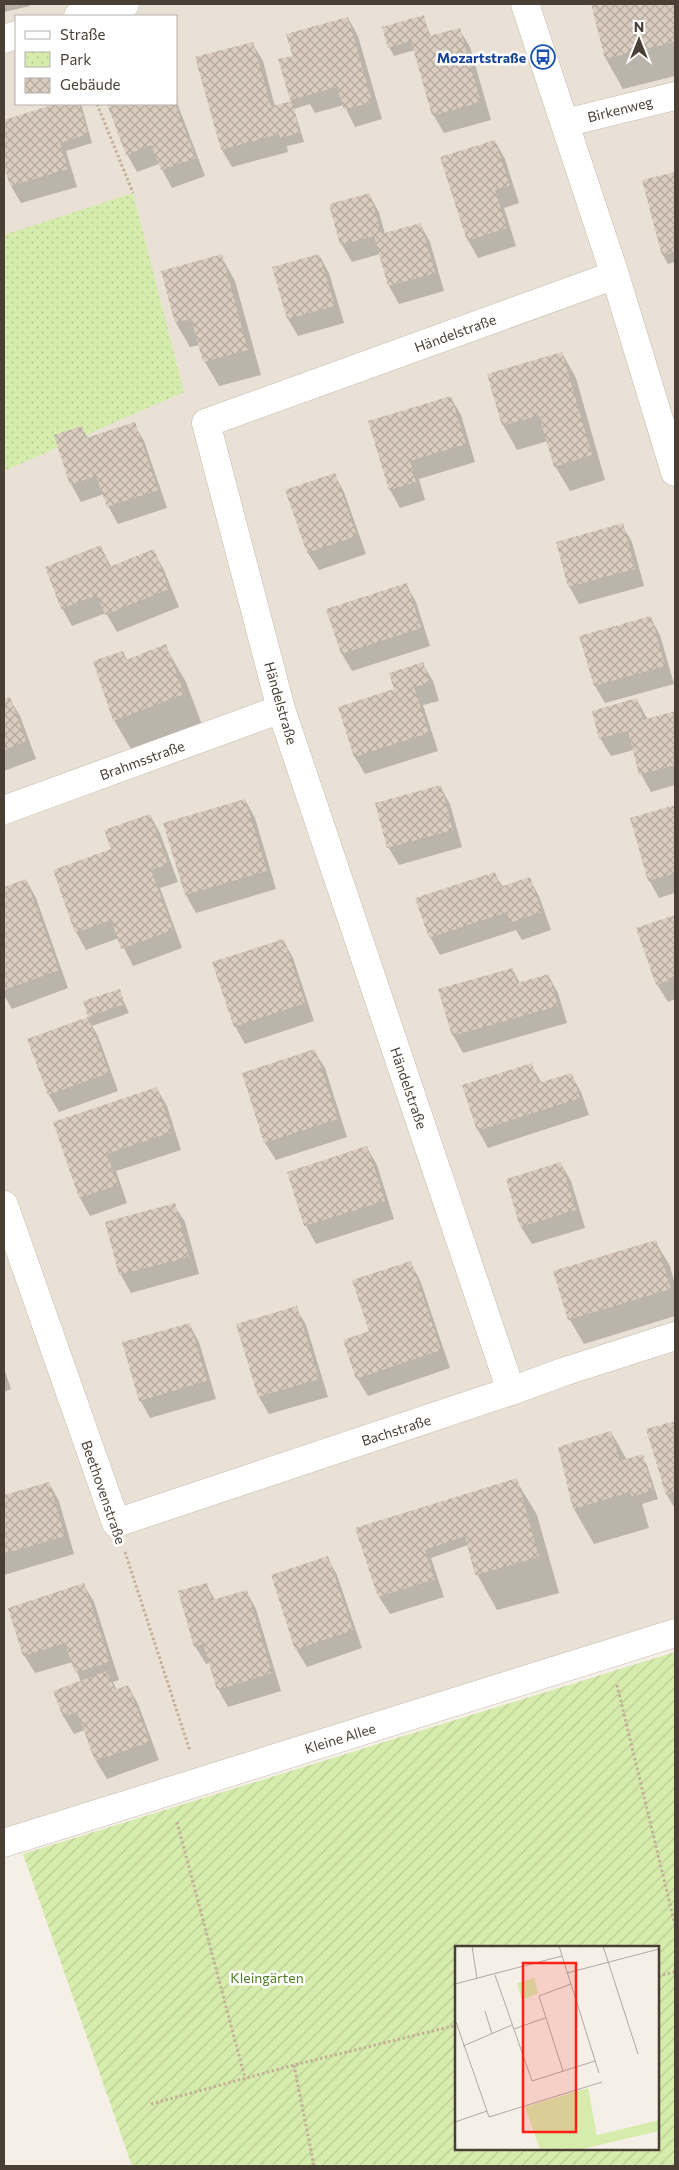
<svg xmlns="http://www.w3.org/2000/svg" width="679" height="2170" viewBox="0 0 679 2170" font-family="Commissioner,sans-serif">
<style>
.residential{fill:#e9e1d5;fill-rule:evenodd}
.park{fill:url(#park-dots)}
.garden{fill:url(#garden-furrows);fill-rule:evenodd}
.shadow{fill:#0003}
.building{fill:url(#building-cross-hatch)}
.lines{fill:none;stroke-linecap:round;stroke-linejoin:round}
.minor-casing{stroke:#c4b9ac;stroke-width:29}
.path{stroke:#c4b099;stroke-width:3;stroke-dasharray:2.5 2.5;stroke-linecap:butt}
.minor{stroke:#fff;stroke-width:28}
.labels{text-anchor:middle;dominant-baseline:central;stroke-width:5;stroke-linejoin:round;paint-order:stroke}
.transit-label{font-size:14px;font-weight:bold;fill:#164399;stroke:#fff;text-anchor:end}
.street-label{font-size:14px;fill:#493f35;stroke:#fff}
.park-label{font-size:14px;fill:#508023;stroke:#fff}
.inset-road{fill:none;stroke:#b0a9a0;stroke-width:1}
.view{fill:#ff1f14;fill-opacity:0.15;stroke:#ff1f14;stroke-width:2.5}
.inset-edge{fill:none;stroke:#493f35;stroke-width:2.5}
</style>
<defs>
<pattern id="park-dots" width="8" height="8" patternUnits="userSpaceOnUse" patternTransform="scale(1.25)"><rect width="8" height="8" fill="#d6ecad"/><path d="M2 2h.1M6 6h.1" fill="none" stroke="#b9cb95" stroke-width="1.8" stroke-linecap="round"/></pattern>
<pattern id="garden-furrows" width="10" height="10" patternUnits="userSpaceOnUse" patternTransform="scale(1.25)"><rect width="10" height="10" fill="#d6ecad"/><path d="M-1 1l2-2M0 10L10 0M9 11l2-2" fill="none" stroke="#b9cb95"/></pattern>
<pattern id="building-cross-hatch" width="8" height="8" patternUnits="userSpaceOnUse" patternTransform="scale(1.25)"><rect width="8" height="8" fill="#dacdbf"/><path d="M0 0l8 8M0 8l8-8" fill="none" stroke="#b3a89c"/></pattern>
</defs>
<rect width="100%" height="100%" fill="#f5efe7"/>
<path class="residential" d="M4,4H675V1625L4,1840ZM16,16H176V104H16Z"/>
<path class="park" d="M133,193L184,392L4,471V235Z"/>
<path class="garden" d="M675,1652V2166H132L23,1854ZM457,1948H658V2149H457Z"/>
<path class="shadow" d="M4,4H30V6L4,12Z
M593,4H675V76L623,89L606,59Z
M423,16L431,37L459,29L470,47L491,120L444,133L434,116L415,50L394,56L389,47Z
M348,18L358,36L382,119L355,127L344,105L315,113L310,104L294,109L304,142L287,146L288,152L232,167L222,150L252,43L263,61L275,107L292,102L291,99L295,65Z
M176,100L205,176L172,188L159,164L137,172L127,154L108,104H176Z
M50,104H81L92,143L66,151L77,187L21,203L11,186L4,161V121L49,108L52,112Z
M495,141L505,159L519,203L504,208L516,246L478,258L468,240Z
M675,173V262L668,264L663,255L643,181Z
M369,195L379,212L385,234L420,224L430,242L444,291L399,304L389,286L380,254L352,262L342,245L331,205Z
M319,255L329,273L344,323L298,336L288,319Z
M221,256L235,281L261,375L219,386L205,362L200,345L190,347L176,323Z
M562,353L576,378L605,480L570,491L555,466L548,441L517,450L503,425Z
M451,398L461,415L475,462L419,479L425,500L400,508L390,490L369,422Z
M134,424L144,441L167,508L118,524L108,506L104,494L81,502L71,484L81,427L88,438Z
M334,474L344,492L366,554L319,570L308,553L287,491Z
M622,525L632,542L644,586L579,604L569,586Z
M100,546L112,568L153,551L163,568L179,607L117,632L106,613L72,626L62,608Z
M406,584L416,602L430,646L352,671L342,654L328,610Z
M650,617L660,635L674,684L605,703L595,686Z
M165,646L186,682L204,730L135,756L114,720L123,652L128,661Z
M422,663L433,681L439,701L423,705L438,751L365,774L355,757L339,708L396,690Z
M9,698L20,716L36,759L4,771V700Z
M637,700L648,720L675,712V785L651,792L641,774L634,750L611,756L600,738Z
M440,787L450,804L462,847L399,865L388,847Z
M245,800L255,818L276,889L196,913L186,895L164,824Z
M675,806V893L659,898L649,880L632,819Z
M150,815L160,833L178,882L160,888L182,948L133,966L119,938L86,950L76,932L113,850Z
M494,873L503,887L529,878L539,896L551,930L522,940L516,930L440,955L430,937Z
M26,880L36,898L68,988L12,1009L4,995V888Z
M675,916V999L668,1002L657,984Z
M283,940L293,958L314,1021L245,1044L235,1026Z
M512,969L520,983L548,975L558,993L567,1023L463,1053L453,1035Z
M119,991L129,1013L92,1026L98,1036L118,1091L59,1112L49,1095L29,1040L90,1017L85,1002Z
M314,1051L325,1068L347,1137L276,1160L265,1143L243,1073Z
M531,1065L542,1083L571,1074L581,1092L589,1115L488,1148L478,1130Z
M157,1089L167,1106L181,1150L116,1171L127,1203L90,1216L80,1198L55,1123Z
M367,1148L377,1165L394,1219L316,1244L306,1226L289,1172Z
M561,1164L571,1181L585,1228L532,1244L521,1227Z
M174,1205L185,1222L199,1274L131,1293L121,1275L107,1223Z
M655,1241L670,1266L675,1285V1316L584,1344L570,1320L555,1272Z
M410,1262L420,1280L450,1368L368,1396L357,1378L371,1332Z
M296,1308L306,1325L328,1397L269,1414L259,1397L237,1325Z
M189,1324L199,1342L216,1399L150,1418L140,1400Z
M4,1368L11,1389L4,1392Z
M675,1422V1509L667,1495L647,1430Z
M611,1432L627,1460L642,1456L647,1465L658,1499L642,1504L649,1528L594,1544L574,1509Z
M516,1480L537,1515L559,1593L497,1610L477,1574L468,1545L431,1558L444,1597L390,1614L379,1597L357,1529Z
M49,1483L59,1501L74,1554L4,1575V1496Z
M327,1557L337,1575L362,1648L307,1667L296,1649Z
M206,1584L215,1600L246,1591L256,1609L281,1691L228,1707L218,1689L210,1663L206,1664L195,1646Z
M84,1585L94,1602L119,1680L113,1682L117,1690L128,1686L138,1704L159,1760L107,1779L96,1761L85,1730L74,1734L64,1717L55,1692L81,1682L73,1662L35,1673L24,1655Z"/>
<path class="building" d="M591,4H675V42L605,59Z
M424,15L429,36L460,28L481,102L432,116L411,41L388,48L382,27Z
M348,17L372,102L344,110L337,87L290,100L278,59L292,56L295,64L286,34Z
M253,42L271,106L292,101L300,133L280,138L279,134L221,150L195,57Z
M49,104H79L88,134L60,143L68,169L10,186L4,165V120L49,106Z
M107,104H175L196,158L161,170L151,145L126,155Z
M495,140L510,186L495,190L507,228L467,241L440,157Z
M675,172V252L662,256L642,180Z
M370,193L381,234L421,223L435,273L388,286L374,236L340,245L329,204Z
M222,254L248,350L203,362L191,319L175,323L161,271Z
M319,254L335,306L287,319L272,267Z
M562,352L592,455L554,467L539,415L502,426L487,374Z
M451,396L466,444L410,461L416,482L389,490L368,421Z
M135,422L158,490L107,507L96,476L70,485L54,435L82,426L86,438Z
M335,473L357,536L307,553L285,490Z
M623,523L635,569L568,587L556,542Z
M101,545L109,567L154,549L169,589L105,615L97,595L61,609L45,567Z
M407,583L421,628L341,654L326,609Z
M651,616L665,666L594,686L579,636Z
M166,644L184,694L113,721L93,661L123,651L126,660Z
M423,662L430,683L414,687L429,733L354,757L338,707L394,689L389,673Z
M10,697L26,741L4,750V699Z
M637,698L643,720L675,711V765L639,775L628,731L599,739L592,711Z
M441,785L453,830L387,848L375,803Z
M245,799L267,871L185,895L163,823Z
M675,805V873L648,881L630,818Z
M150,814L168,864L151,870L173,930L121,949L111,920L75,933L53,870L111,849L104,830Z
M495,872L500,887L530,877L542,912L510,923L507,912L429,938L415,898Z
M26,879L59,970L4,990V887Z
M675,915V978L656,985L636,928Z
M284,939L305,1003L234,1027L212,962Z
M513,968L517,983L549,974L558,1006L452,1036L438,989Z
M120,989L125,1004L88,1017L83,1001Z
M88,1017L109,1073L48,1095L27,1039Z
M315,1049L338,1119L264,1143L242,1073Z
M532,1063L538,1083L572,1073L580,1098L477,1131L462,1085Z
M157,1087L172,1132L107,1154L118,1185L79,1198L53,1122Z
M367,1146L385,1201L304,1226L287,1172Z
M561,1162L576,1210L520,1227L506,1179Z
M175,1203L189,1257L119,1275L105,1222Z
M656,1240L671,1289L568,1320L553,1271Z
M411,1261L441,1350L356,1379L343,1340L369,1331L352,1280Z
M297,1306L319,1379L258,1397L236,1324Z
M190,1323L207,1381L139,1401L122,1342Z
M675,1421V1492L666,1495L646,1429Z
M611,1431L620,1461L643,1454L653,1490L632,1497L630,1492L573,1509L558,1447Z
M517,1478L539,1557L475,1575L465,1536L425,1550L435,1579L378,1597L355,1528Z
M49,1482L65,1536L4,1554V1495Z
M328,1556L353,1630L295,1650L271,1575Z
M84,1583L110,1662L75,1673L65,1643L23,1656L8,1608Z
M207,1583L212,1600L247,1590L272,1673L217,1690L203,1644L194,1647L178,1591Z
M107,1671L115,1690L128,1685L150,1742L95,1761L77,1712L63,1717L53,1691Z"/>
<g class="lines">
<g class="minor-casing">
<path id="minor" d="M525,4L615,275L675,472
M78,16L125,4
M4,39L16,35
M565,123L675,96
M4,810L281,709
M4,1205L116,1523L511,1391L563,1372L675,1336
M511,1391L281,709L206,423L615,275
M4,1843L675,1633"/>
</g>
<path class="path" d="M97,104L133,193
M125,1552L190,1751
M617,1685L675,1925
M177,1822L245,2078
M658,1976L675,1972
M294,2065L314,2166
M151,2104L294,2065L457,2025"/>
<use href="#minor" class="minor"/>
</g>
<defs>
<g id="bus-ring" transform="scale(1.25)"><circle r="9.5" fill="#fff" stroke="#1a4fb4" stroke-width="1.5"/><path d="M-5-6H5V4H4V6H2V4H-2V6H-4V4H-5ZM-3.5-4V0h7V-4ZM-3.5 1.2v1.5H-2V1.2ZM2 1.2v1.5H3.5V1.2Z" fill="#1a4fb4"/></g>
</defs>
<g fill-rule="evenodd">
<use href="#bus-ring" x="543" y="57"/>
</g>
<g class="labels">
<g class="transit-label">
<text x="526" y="57">Mozartstraße</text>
</g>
<g class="street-label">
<text transform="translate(620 109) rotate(-14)">Birkenweg</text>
<text transform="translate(455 333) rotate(-20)">Händelstraße</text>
<text transform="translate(281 703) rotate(74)">Händelstraße</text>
<text transform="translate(142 760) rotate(-20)">Brahmsstraße</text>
<text transform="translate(409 1088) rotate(71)">Händelstraße</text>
<text transform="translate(396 1430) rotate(-18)">Bachstraße</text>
<text transform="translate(104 1492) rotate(71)">Beethovenstraße</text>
<text transform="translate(340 1738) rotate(-17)">Kleine Allee</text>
</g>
<g class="park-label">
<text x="267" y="1977">Kleingärten</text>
</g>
</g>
<g transform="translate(455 1946)">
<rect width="204" height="204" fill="#f5efe7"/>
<path d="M204,174V185L123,204H82Z" fill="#d6ecad"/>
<path d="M79,32L83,47L67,54L62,37Z" fill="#d6ecad"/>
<path d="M133,142L142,190L85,203L70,161Z" fill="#d6ecad"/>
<path class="inset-road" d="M17,0L22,33M104,0L144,127M148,0L183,108M112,27L204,3M40,29L77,135L140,115M0,38L107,10M30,65L37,88M59,83L90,72M8,100L57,79M108,125L84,50L116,38M32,165L34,171L147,136M0,176L32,165L1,76"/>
<path class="view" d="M68,17H121V186H68Z"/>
<rect width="204" height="204" class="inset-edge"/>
</g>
<rect width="679" height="2170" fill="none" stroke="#493f35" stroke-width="10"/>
<rect x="15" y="15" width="162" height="90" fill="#ffffff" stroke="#b6b2ae"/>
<rect x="25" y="31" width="25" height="8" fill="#ffffff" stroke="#b6b2ae"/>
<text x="60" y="40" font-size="15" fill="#493f35">Straße</text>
<rect x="25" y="52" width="25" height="15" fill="url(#park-dots)" stroke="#b6b2ae"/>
<text x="60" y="65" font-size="15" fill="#493f35">Park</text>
<rect x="25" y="78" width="25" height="15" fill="url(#building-cross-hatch)" stroke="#b6b2ae"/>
<text x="60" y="90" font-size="15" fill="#493f35">Gebäude</text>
<g transform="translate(639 40)" stroke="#ffffff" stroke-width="4" paint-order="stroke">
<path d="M0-4L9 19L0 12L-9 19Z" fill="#493f35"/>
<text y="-8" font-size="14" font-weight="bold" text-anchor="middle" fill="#493f35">N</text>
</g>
</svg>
